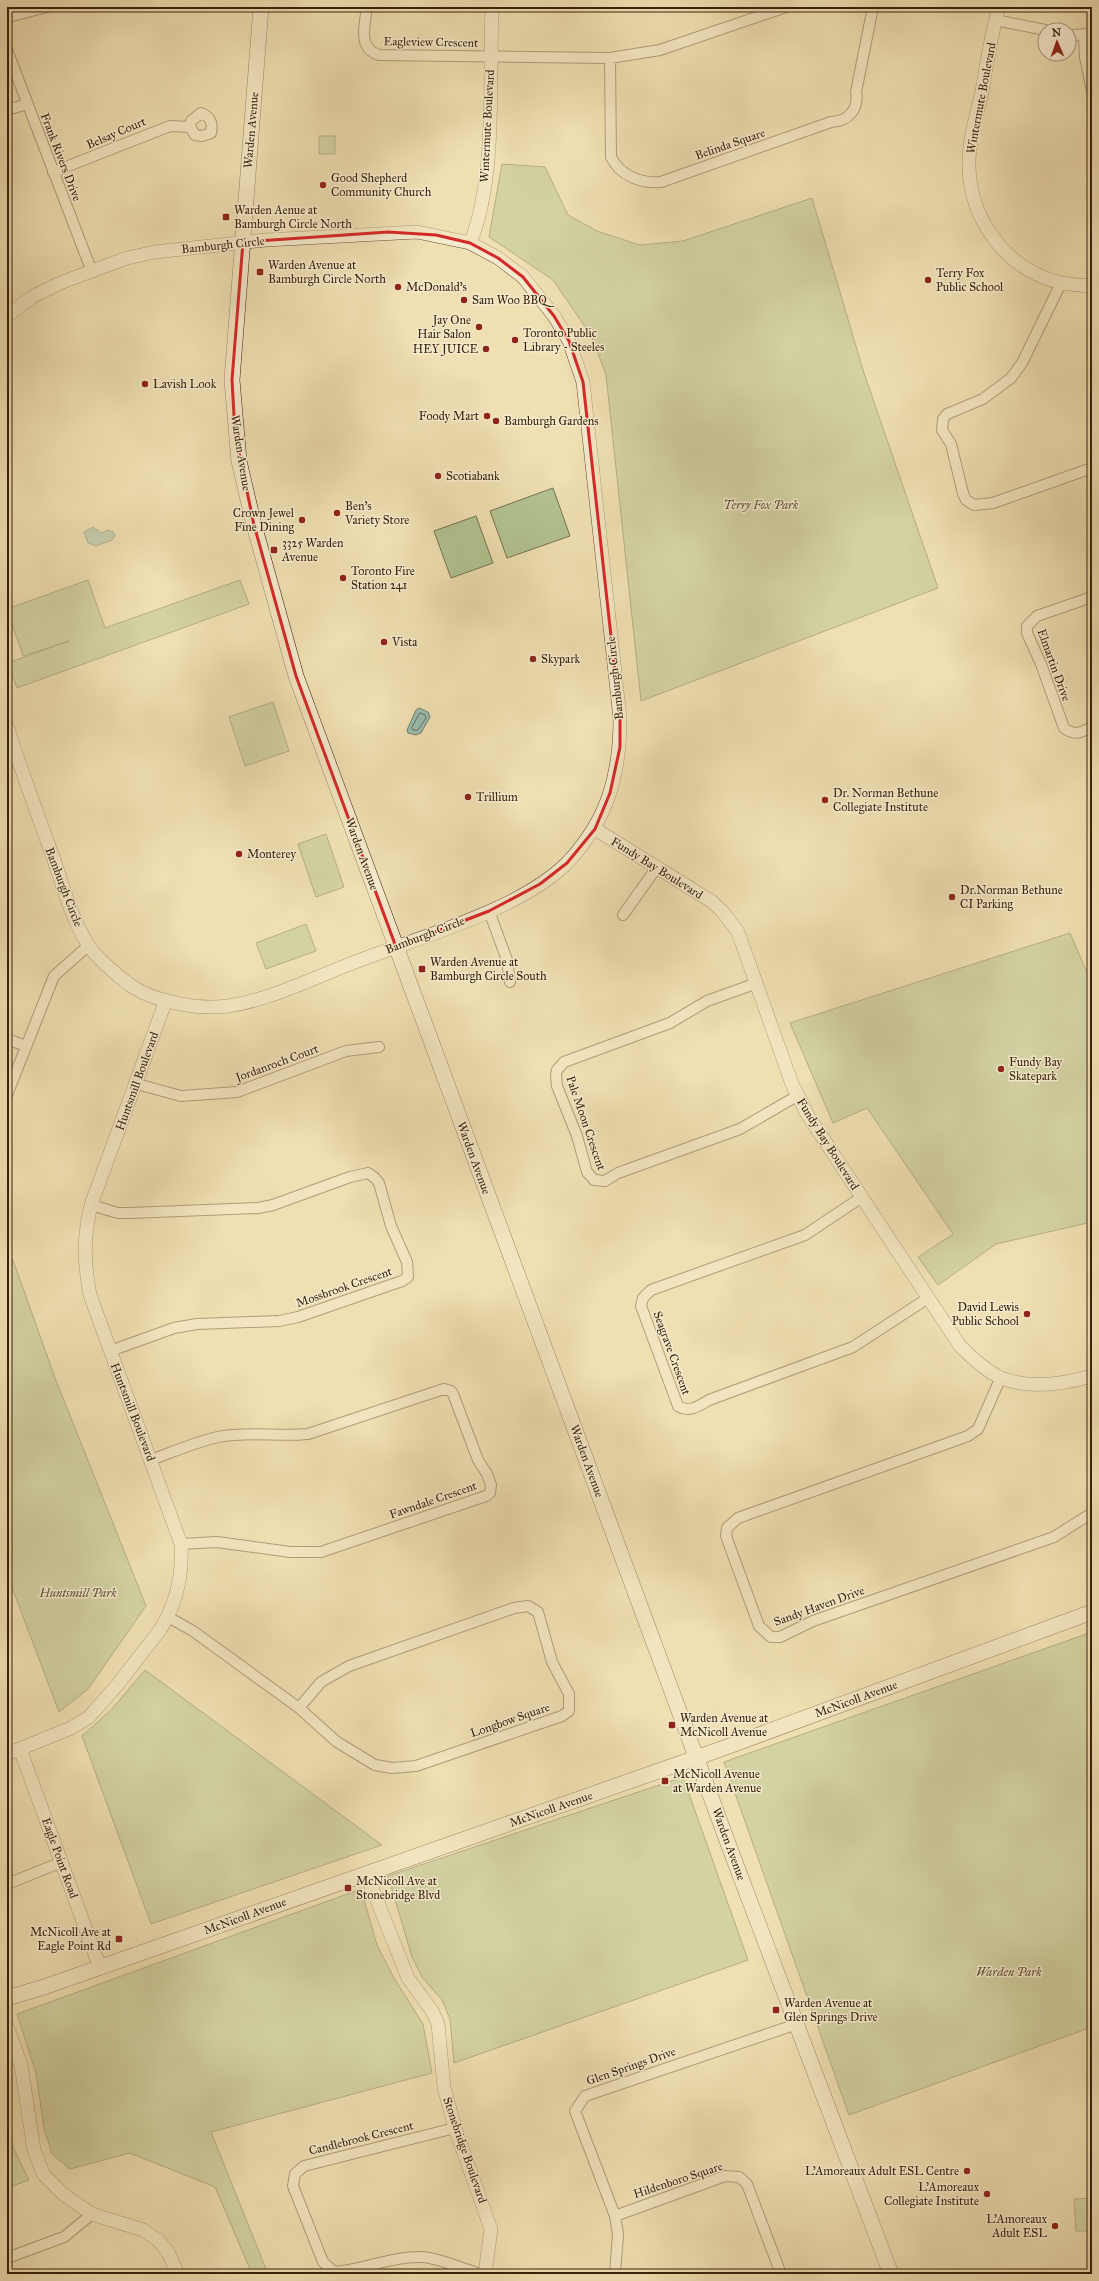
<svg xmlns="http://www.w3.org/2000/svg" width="1099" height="2281" viewBox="0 0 1099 2281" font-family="'IM FELL Great Primer',serif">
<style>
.green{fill:#b2c391;stroke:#75724e}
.water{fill:#9abcae;stroke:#737e6c}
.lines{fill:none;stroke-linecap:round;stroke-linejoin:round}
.shore{stroke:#696e5c;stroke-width:1}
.minor-casing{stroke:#665034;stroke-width:12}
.tertiary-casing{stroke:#665034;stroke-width:14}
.secondary-casing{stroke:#38200a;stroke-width:16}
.minor{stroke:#f5eacd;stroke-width:10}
.tertiary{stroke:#f5eacd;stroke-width:13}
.secondary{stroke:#f5eacd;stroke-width:15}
.marked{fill:none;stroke:#d62828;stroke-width:3;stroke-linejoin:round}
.poi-dot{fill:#8f2418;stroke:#f5eacd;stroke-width:1.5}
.labels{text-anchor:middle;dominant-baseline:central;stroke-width:3;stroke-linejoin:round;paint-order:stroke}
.street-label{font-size:12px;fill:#38200a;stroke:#f5eacd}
.poi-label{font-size:12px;fill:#38200a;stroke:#f5eacd;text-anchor:start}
.park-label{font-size:12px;font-style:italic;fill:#5d5132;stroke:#f5eacd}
</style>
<rect width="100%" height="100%" fill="#efdfb2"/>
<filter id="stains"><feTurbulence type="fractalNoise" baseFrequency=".005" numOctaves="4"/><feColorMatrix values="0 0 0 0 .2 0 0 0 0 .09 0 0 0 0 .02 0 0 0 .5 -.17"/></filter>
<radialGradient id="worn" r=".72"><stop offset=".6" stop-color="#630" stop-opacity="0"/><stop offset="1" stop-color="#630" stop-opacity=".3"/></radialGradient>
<path class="green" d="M319,136H335V154H319Z
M502,164L545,167L568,215L597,231L640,245L683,241L812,198L864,373L938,588L641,701L606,375L592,337L553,280L489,237Z
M553,488L570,536L507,558L490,511Z
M476,516L493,563L451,578L434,531Z
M88,580L105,628L240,580L249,604L17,688L8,663L69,641L23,656L7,609Z
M273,702L289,751L245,766L229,717Z
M326,834L344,887L316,897L298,844Z
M306,924L316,951L266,969L256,943Z
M1070,933L1092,984V1222L996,1244L938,1285L918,1257L953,1234L867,1108L833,1123L790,1023Z
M13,1260L55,1378L146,1606L88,1689L59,1712L10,1582L7,1583V1261Z
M1092,1632V2027L849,2115L724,1762Z
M145,1670L382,1845L151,1924L82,1736L111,1710Z
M683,1777L748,1960L454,2063L450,2019L442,2000L422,1977L412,1957L388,1876Z
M361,1889L377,1945L394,1978L423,2024L432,2073L211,2132L268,2274H252L215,2187L130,2153L70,2169L52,2154L44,2128L36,2073L17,2014Z
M7,2097L13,2147L29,2180L7,2188Z
M1092,2198V2231H1076L1074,2199Z"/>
<path class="water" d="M93,527L101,533L109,530L113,532L115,536L112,540L96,546L88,543L84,532Z
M419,708L428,712L430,717L421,733L416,735L408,733L407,730L416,710Z"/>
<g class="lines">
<path class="shore" d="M420,713L425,715L426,718L418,730H413L412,728Z"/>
<g class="minor-casing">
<path id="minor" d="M367,7C365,25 357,48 379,55L610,58L660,50L786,7
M7,19L12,16L47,7
M995,20L1045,30
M1069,35L1092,34
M1084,35L1085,57L1092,91
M7,50L92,272
M610,58L611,157C620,176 642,184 661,182L831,122C849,121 859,109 856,92L873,7
M7,110L27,104
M53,172L170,126L190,127L195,135L202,136L211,133C213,123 211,117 201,113L191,121L190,127
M1061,283L1022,363L1011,378L983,399L947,414L943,419L942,430L951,444L963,493L966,500L974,505L993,503L1092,468
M1092,597L1037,616L1027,626V633L1041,664L1064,728C1075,736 1080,733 1092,727
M489,911L507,960L510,982
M623,915L657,867
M757,983L707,1001L670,1023L564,1062L557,1070L556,1075L557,1086L577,1136L587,1172L594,1180L605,1181L618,1173L740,1129L797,1096
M7,1039L26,1046
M137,1084L181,1096L237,1092L346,1051L379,1047
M7,1095L54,976L88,946
M862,1197L805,1235L651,1290L643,1298L641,1306L678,1406C689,1413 699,1406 709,1400L853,1347L928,1298
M91,1205L118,1213H130L258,1208L273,1205L350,1177L368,1173L375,1178L379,1183L391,1226L407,1262L408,1277L402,1281L298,1317L279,1321L197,1324L174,1328L110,1351
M1001,1377L978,1429L968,1436L738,1518L727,1528L726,1536L759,1626L771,1637H780L813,1621L1054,1537L1092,1513
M151,1460C173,1452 195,1442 218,1437C248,1431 278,1437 308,1434L444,1389L451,1391L453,1394L478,1460L487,1474L491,1485L490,1493L486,1496L321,1552H290L217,1542L181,1544
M168,1617L193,1631L299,1708L337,1742L375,1765L392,1768L416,1766L562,1716L569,1711V1694L552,1662L538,1612L528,1606L514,1608L349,1666L321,1682L299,1708
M7,1884L62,1862
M455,2128L304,2166L295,2174L293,2186L323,2262L334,2272C364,2270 391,2256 422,2257C439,2258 463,2269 481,2274
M615,2216L725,2176L739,2177L747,2184L781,2274
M7,2258L64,2237L92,2214
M615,2274L618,2234L615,2216L575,2111L585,2096L797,2024"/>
</g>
<g class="tertiary-casing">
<path id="tertiary" d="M999,7C991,34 987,63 982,91C977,115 968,141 969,166C970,220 1007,271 1062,283C1072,285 1082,285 1092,286
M470,243C497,179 489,77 492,7
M7,316L32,297L60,283L127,258L155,252L266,240L417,232L470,243L498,258L523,277L554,316L569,341L583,382L620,718C620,775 608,819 568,862C521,910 419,937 355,962C316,977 270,1000 228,1006C200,1010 154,1002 130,985C118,976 94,956 87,943C71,917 63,886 53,857C37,813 21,770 7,726
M595,829L711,901L722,911L738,932L792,1084L807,1114L960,1346C972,1358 986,1371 1001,1378C1029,1389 1064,1384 1092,1376
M20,1749L100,1968
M7,1754L71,1728L89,1717L118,1684L160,1630C177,1603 183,1575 181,1544L90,1295C84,1262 83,1239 91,1205L166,1000
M366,1873L408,1978L432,2011L438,2024L444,2087L455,2128L491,2229L485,2274
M7,2026L21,2065L34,2150L44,2175L63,2194L92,2214L143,2230L158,2240L168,2252L178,2274"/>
</g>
<g class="secondary-casing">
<path id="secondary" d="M261,7L232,380L239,461L254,525L296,676L732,1854L891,2274
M7,1998L44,1987L721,1749L1092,1612"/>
</g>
<use href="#minor" class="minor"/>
<use href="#tertiary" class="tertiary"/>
<use href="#secondary" class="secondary"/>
</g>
<path d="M0 0H1099V2281H0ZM388,232L436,235L470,243L498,258L523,277L554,316L569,341L583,382L620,718V747L610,793L595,829L567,863L540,884L489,911L396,947L296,676L254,525L235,433L232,380L243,242Z" fill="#efdfb2" fill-opacity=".55" fill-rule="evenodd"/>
<path class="marked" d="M388,232L436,235L470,243L498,258L523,277L554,316L569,341L583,382L620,718V747L610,793L595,829L567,863L540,884L489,911L396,947L296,676L254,525L235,433L232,380L243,242Z"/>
<g class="poi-dot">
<circle cx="323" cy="185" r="4"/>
<rect x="222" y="213" width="8" height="8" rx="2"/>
<rect x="256" y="268" width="8" height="8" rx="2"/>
<circle cx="928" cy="280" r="4"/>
<circle cx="398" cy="287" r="4"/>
<circle cx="464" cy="300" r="4"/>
<circle cx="479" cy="327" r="4"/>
<circle cx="515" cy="340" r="4"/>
<circle cx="486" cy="349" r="4"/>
<circle cx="145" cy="384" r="4"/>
<circle cx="487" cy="416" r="4"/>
<circle cx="496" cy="421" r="4"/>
<circle cx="438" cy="476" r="4"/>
<circle cx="337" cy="513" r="4"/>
<circle cx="302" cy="520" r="4"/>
<rect x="270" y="546" width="8" height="8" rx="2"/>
<circle cx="343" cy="578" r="4"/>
<circle cx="384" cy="642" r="4"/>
<circle cx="533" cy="659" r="4"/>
<circle cx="468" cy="797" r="4"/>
<circle cx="825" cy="800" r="4"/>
<circle cx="239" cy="854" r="4"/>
<circle cx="952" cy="897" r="4"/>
<rect x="418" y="965" width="8" height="8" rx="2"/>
<circle cx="1001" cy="1069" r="4"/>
<circle cx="1027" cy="1314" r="4"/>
<rect x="668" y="1721" width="8" height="8" rx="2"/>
<rect x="661" y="1777" width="8" height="8" rx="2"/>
<rect x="344" y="1884" width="8" height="8" rx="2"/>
<rect x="115" y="1935" width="8" height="8" rx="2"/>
<rect x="772" y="2006" width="8" height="8" rx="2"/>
<circle cx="967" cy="2171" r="4"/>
<circle cx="987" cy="2194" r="4"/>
<circle cx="1055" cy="2226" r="4"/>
</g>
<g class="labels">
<g class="street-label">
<text transform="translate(431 42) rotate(1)">Eagleview Crescent</text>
<text transform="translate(981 98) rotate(-79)">Wintermute Boulevard</text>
<text transform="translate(487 126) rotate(-87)">Wintermute Boulevard</text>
<text transform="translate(251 130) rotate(-85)">Warden Avenue</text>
<text transform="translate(116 133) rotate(-23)">Belsay Court</text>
<text transform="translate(730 144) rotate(-19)">Belinda Square</text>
<text transform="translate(61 157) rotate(69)">Frank Rivers Drive</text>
<text transform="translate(223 245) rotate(-6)">Bamburgh Circle</text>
<text transform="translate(241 453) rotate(81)">Warden Avenue</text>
<text transform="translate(1054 665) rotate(70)">Elmartin Drive</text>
<text transform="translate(615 678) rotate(-96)">Bamburgh Circle</text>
<text transform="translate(362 854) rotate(70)">Warden Avenue</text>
<text transform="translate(657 868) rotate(32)">Fundy Bay Boulevard</text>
<text transform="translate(64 887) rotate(69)">Bamburgh Circle</text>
<text transform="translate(425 935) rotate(-21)">Bamburgh Circle</text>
<text transform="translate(277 1063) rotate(-20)">Jordanroch Court</text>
<text transform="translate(137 1081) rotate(-70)">Huntsmill Boulevard</text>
<text transform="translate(586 1123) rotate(71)">Pale Moon Crescent</text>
<text transform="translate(828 1144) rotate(58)">Fundy Bay Boulevard</text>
<text transform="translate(474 1158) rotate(70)">Warden Avenue</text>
<text transform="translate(344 1287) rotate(-19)">Mossbrook Crescent</text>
<text transform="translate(672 1353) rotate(70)">Seagrave Crescent</text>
<text transform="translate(133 1412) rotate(69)">Huntsmill Boulevard</text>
<text transform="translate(587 1461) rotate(70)">Warden Avenue</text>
<text transform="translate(433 1500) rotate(-19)">Fawndale Crescent</text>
<text transform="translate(819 1606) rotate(-20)">Sandy Haven Drive</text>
<text transform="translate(856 1699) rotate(-20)">McNicoll Avenue</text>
<text transform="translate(510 1720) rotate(-19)">Longbow Square</text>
<text transform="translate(551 1809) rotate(-19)">McNicoll Avenue</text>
<text transform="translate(729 1844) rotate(70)">Warden Avenue</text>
<text transform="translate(60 1858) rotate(70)">Eagle Point Road</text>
<text transform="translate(245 1916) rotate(-20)">McNicoll Avenue</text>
<text transform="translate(631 2066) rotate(-19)">Glen Springs Drive</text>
<text transform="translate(361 2138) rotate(-14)">Candlebrook Crescent</text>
<text transform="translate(465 2150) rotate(71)">Stonebridge Boulevard</text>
<text transform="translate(678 2180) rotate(-18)">Hildenboro Square</text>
</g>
<g class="poi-label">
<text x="331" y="178">Good Shepherd<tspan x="331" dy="14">Community Church</tspan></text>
<text x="234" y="210">Warden Aenue at<tspan x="234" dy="14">Bamburgh Circle North</tspan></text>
<text x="268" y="265">Warden Avenue at<tspan x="268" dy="14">Bamburgh Circle North</tspan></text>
<text x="936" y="273">Terry Fox<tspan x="936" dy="14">Public School</tspan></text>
<text x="406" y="287">McDonald's</text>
<text x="472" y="300">Sam Woo BBQ</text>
<text x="471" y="320" text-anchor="end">Jay One<tspan x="471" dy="14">Hair Salon</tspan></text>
<text x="523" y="333">Toronto Public<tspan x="523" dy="14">Library - Steeles</tspan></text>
<text x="478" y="349" text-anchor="end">HEY JUICE</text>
<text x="153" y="384">Lavish Look</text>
<text x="479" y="416" text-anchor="end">Foody Mart</text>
<text x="504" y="421">Bamburgh Gardens</text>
<text x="446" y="476">Scotiabank</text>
<text x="345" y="506">Ben's<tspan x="345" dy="14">Variety Store</tspan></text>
<text x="294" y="513" text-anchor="end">Crown Jewel<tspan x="294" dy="14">Fine Dining</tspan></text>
<text x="282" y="543">3325 Warden<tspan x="282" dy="14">Avenue</tspan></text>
<text x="351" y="571">Toronto Fire<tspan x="351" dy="14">Station 241</tspan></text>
<text x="392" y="642">Vista</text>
<text x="541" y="659">Skypark</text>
<text x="833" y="793">Dr. Norman Bethune<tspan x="833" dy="14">Collegiate Institute</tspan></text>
<text x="476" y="797">Trillium</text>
<text x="247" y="854">Monterey</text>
<text x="960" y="890">Dr.Norman Bethune<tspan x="960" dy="14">CI Parking</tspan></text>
<text x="430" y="962">Warden Avenue at<tspan x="430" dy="14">Bamburgh Circle South</tspan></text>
<text x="1009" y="1062">Fundy Bay<tspan x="1009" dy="14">Skatepark</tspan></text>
<text x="1019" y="1307" text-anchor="end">David Lewis<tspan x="1019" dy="14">Public School</tspan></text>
<text x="680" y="1718">Warden Avenue at<tspan x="680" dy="14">McNicoll Avenue</tspan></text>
<text x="673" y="1774">McNicoll Avenue<tspan x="673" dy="14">at Warden Avenue</tspan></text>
<text x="356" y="1881">McNicoll Ave at<tspan x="356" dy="14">Stonebridge Blvd</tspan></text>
<text x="111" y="1932" text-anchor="end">McNicoll Ave at<tspan x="111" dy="14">Eagle Point Rd</tspan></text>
<text x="784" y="2003">Warden Avenue at<tspan x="784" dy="14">Glen Springs Drive</tspan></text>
<text x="959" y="2171" text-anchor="end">L'Amoreaux Adult ESL Centre</text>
<text x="979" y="2187" text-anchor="end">L'Amoreaux<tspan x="979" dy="14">Collegiate Institute</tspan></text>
<text x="1047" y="2219" text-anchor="end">L'Amoreaux<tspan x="1047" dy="14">Adult ESL</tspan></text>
</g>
<g class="park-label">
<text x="761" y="505">Terry Fox Park</text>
<text x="78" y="1593">Huntsmill Park</text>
<text x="1009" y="1972">Warden Park</text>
</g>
</g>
<rect width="1099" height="2281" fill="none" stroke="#efdfb2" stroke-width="24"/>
<rect x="8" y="8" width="1083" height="2265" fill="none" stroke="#38200a" stroke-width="2"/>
<rect x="12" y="12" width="1075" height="2257" fill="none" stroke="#38200a"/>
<g transform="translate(1057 42) rotate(358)"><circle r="19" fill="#f5eacd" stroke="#a9997f"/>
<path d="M0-3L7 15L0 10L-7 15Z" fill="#8f2418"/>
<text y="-6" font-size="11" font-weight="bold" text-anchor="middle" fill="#38200a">N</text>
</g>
<rect width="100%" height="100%" filter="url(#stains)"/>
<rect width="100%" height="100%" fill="url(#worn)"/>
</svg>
